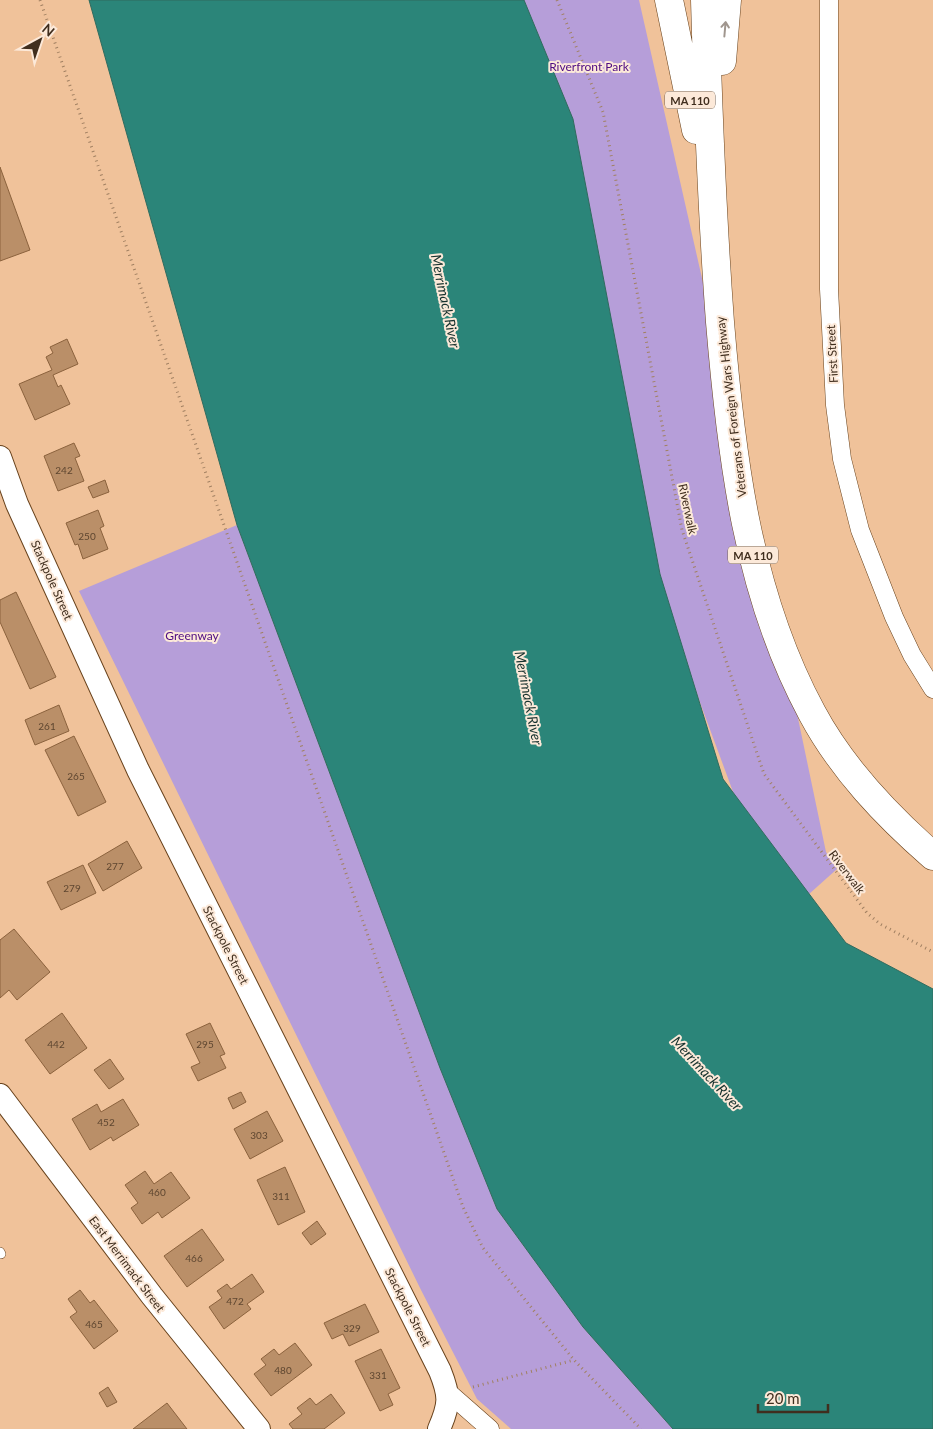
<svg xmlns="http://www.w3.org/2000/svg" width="933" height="1429" viewBox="0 0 933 1429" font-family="Lato,sans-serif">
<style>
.green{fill:#b69ed9}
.water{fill:#2b8579;stroke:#316b5e}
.building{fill:#ba8f68;stroke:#8b623d}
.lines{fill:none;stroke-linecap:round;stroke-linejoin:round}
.service-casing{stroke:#68421c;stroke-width:10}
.minor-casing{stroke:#68421c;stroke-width:19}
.tertiary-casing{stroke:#68421c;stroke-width:24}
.primary-casing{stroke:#68421c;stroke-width:29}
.path{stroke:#a18062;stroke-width:3;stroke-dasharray:1 4;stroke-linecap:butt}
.service{stroke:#fff;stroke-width:9}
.minor{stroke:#fff;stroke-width:18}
.tertiary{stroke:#fff;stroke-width:22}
.primary{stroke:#fff;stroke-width:28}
.oneway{stroke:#a0968e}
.labels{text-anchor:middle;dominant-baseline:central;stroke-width:4;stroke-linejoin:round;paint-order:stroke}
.number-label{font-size:10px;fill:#5e4630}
.shield{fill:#fce9d9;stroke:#786656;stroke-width:1}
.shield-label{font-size:11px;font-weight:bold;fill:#402e1e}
.park-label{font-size:12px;fill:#4e0c82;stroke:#fce9d9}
.street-label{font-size:12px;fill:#402e1e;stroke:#fce9d9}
.water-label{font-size:14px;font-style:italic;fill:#17322e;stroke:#fce9d9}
</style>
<rect width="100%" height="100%" fill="#f0c29a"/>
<path class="green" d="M502,0H639L754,508L826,852L837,869L789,912L763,873L667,613Z
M237,525L440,1068L497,1209L583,1327L673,1429H511L477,1399L421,1290L79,591Z"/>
<path class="water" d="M89,0H524L573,119L660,574L723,779L846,943L933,989V1429H673L583,1327L497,1209L440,1068L237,525Z"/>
<path class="building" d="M0,167L30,250L0,261Z
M67,339L78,364L53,375L58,387L61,385L70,404L35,420L19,384L52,370L46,357L53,353L50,347Z
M74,443L80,456L75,458L84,481L58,491L44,456Z
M105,480L109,492L93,498L88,487Z
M98,510L104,526L100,528L108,549L83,559L78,544L75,545L66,523Z
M16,592L56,677L30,689L0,622V600Z
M59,705L69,731L35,745L25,720Z
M74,736L106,802L78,816L45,750Z
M127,841L142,868L103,891L88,864Z
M83,865L96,893L61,910L47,882Z
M14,929L50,972L17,1000L9,990L0,998V940Z
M62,1013L87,1048L50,1074L25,1040Z
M210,1023L225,1054L220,1056L226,1068L198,1081L191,1067L200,1063L186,1034Z
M110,1059L124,1079L109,1089L94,1070Z
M241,1092L246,1102L233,1109L228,1098Z
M123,1099L139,1125L113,1141L111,1137L90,1150L72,1119L97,1104L101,1112Z
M267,1111L283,1141L250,1159L234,1129Z
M285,1167L305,1212L278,1225L257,1180Z
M145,1171L154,1184L171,1172L190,1198L162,1218L158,1212L142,1224L131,1208L138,1203L125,1185Z
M317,1221L326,1234L311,1245L302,1233Z
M202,1229L224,1260L187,1287L164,1256Z
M252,1274L264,1292L247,1304L251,1309L224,1329L209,1307L222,1298L217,1291L227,1284L231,1289Z
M80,1290L90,1303L94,1300L118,1331L94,1349L70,1317L77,1312L68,1299Z
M365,1304L379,1332L349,1346L343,1334L332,1339L324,1323Z
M295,1343L312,1365L271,1396L254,1374L266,1365L261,1359L274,1349L279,1355Z
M381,1349L400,1388L388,1394L393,1405L380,1411L355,1361Z
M108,1387L117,1402L107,1407L99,1393Z
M331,1394L345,1413L324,1429H293L289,1424L302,1414L297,1408L310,1398L316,1405Z
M167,1403L187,1429H133Z"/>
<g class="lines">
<g class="service-casing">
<path id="service" d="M0,1252L1,1254"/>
</g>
<g class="minor-casing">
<path id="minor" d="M829,0V289L835,405L842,459L860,530L894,617L912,655L933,689
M449,1393L490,1429"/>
</g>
<g class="tertiary-casing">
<path id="tertiary" d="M0,457L17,504L138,770L440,1371C450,1396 450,1404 439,1429
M0,1095L152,1296L259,1429"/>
</g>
<g class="primary-casing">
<path id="primary" d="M669,0L696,130
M705,0C708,108 712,214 720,322C731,455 747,593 812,713C842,769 886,815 933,856
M722,61L727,0"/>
</g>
<path class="path" d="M40,0L463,1207L483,1248L574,1360L641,1429
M557,0L603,112L682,530L764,774L867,913L880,924L933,952
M473,1387L574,1360"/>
<use href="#service" class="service"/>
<use href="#minor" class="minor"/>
<use href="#tertiary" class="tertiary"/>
<use href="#primary" class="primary"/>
</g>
<defs><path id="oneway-shaft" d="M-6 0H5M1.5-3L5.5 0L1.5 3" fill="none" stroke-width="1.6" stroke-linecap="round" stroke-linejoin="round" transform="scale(1.25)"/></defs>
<use class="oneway" href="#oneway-shaft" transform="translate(725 29) rotate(-85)"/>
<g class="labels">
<g class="number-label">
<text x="64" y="470">242</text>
<text x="87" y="536">250</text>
<text x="47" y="726">261</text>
<text x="76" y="776">265</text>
<text x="115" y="866">277</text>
<text x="72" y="888">279</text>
<text x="56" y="1044">442</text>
<text x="205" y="1044">295</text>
<text x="106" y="1122">452</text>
<text x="259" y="1135">303</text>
<text x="157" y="1192">460</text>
<text x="281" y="1196">311</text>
<text x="194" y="1258">466</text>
<text x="235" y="1301">472</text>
<text x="94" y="1324">465</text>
<text x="352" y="1328">329</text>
<text x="283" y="1370">480</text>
<text x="378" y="1375">331</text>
</g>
<g class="shield">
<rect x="665" y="91.5" width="50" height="17" rx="4"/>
<rect x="728" y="546.5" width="50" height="17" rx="4"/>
</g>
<g class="shield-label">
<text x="690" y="100">MA 110</text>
<text x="753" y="555">MA 110</text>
</g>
<g class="park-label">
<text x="589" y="66">Riverfront Park</text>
<text x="192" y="635">Greenway</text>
</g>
<g class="street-label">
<text transform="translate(832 354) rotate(-93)">First Street</text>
<text transform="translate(731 407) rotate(-97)">Veterans of Foreign Wars Highway</text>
<text transform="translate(688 509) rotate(78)">Riverwalk</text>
<text transform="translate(52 580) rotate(66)">Stackpole Street</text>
<text transform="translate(847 872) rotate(53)">Riverwalk</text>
<text transform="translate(226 945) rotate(63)">Stackpole Street</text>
<text transform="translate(127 1264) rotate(53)">East Merrimack Street</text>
<text transform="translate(408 1307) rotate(63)">Stackpole Street</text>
</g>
<g class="water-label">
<text transform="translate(446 301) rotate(78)">Merrimack River</text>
<text transform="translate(529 698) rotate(79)">Merrimack River</text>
<text transform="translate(707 1073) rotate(47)">Merrimack River</text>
</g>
</g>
<g transform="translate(40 40) rotate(40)" stroke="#fce9d9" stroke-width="4" paint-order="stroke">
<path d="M0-4L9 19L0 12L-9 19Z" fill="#402e1e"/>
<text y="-8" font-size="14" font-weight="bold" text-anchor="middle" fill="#402e1e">N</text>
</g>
<path d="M758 1404v8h70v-8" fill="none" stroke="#402e1e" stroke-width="2.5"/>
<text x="766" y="1404" font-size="15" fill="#402e1e" stroke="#fce9d9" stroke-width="4" paint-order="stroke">20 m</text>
</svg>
